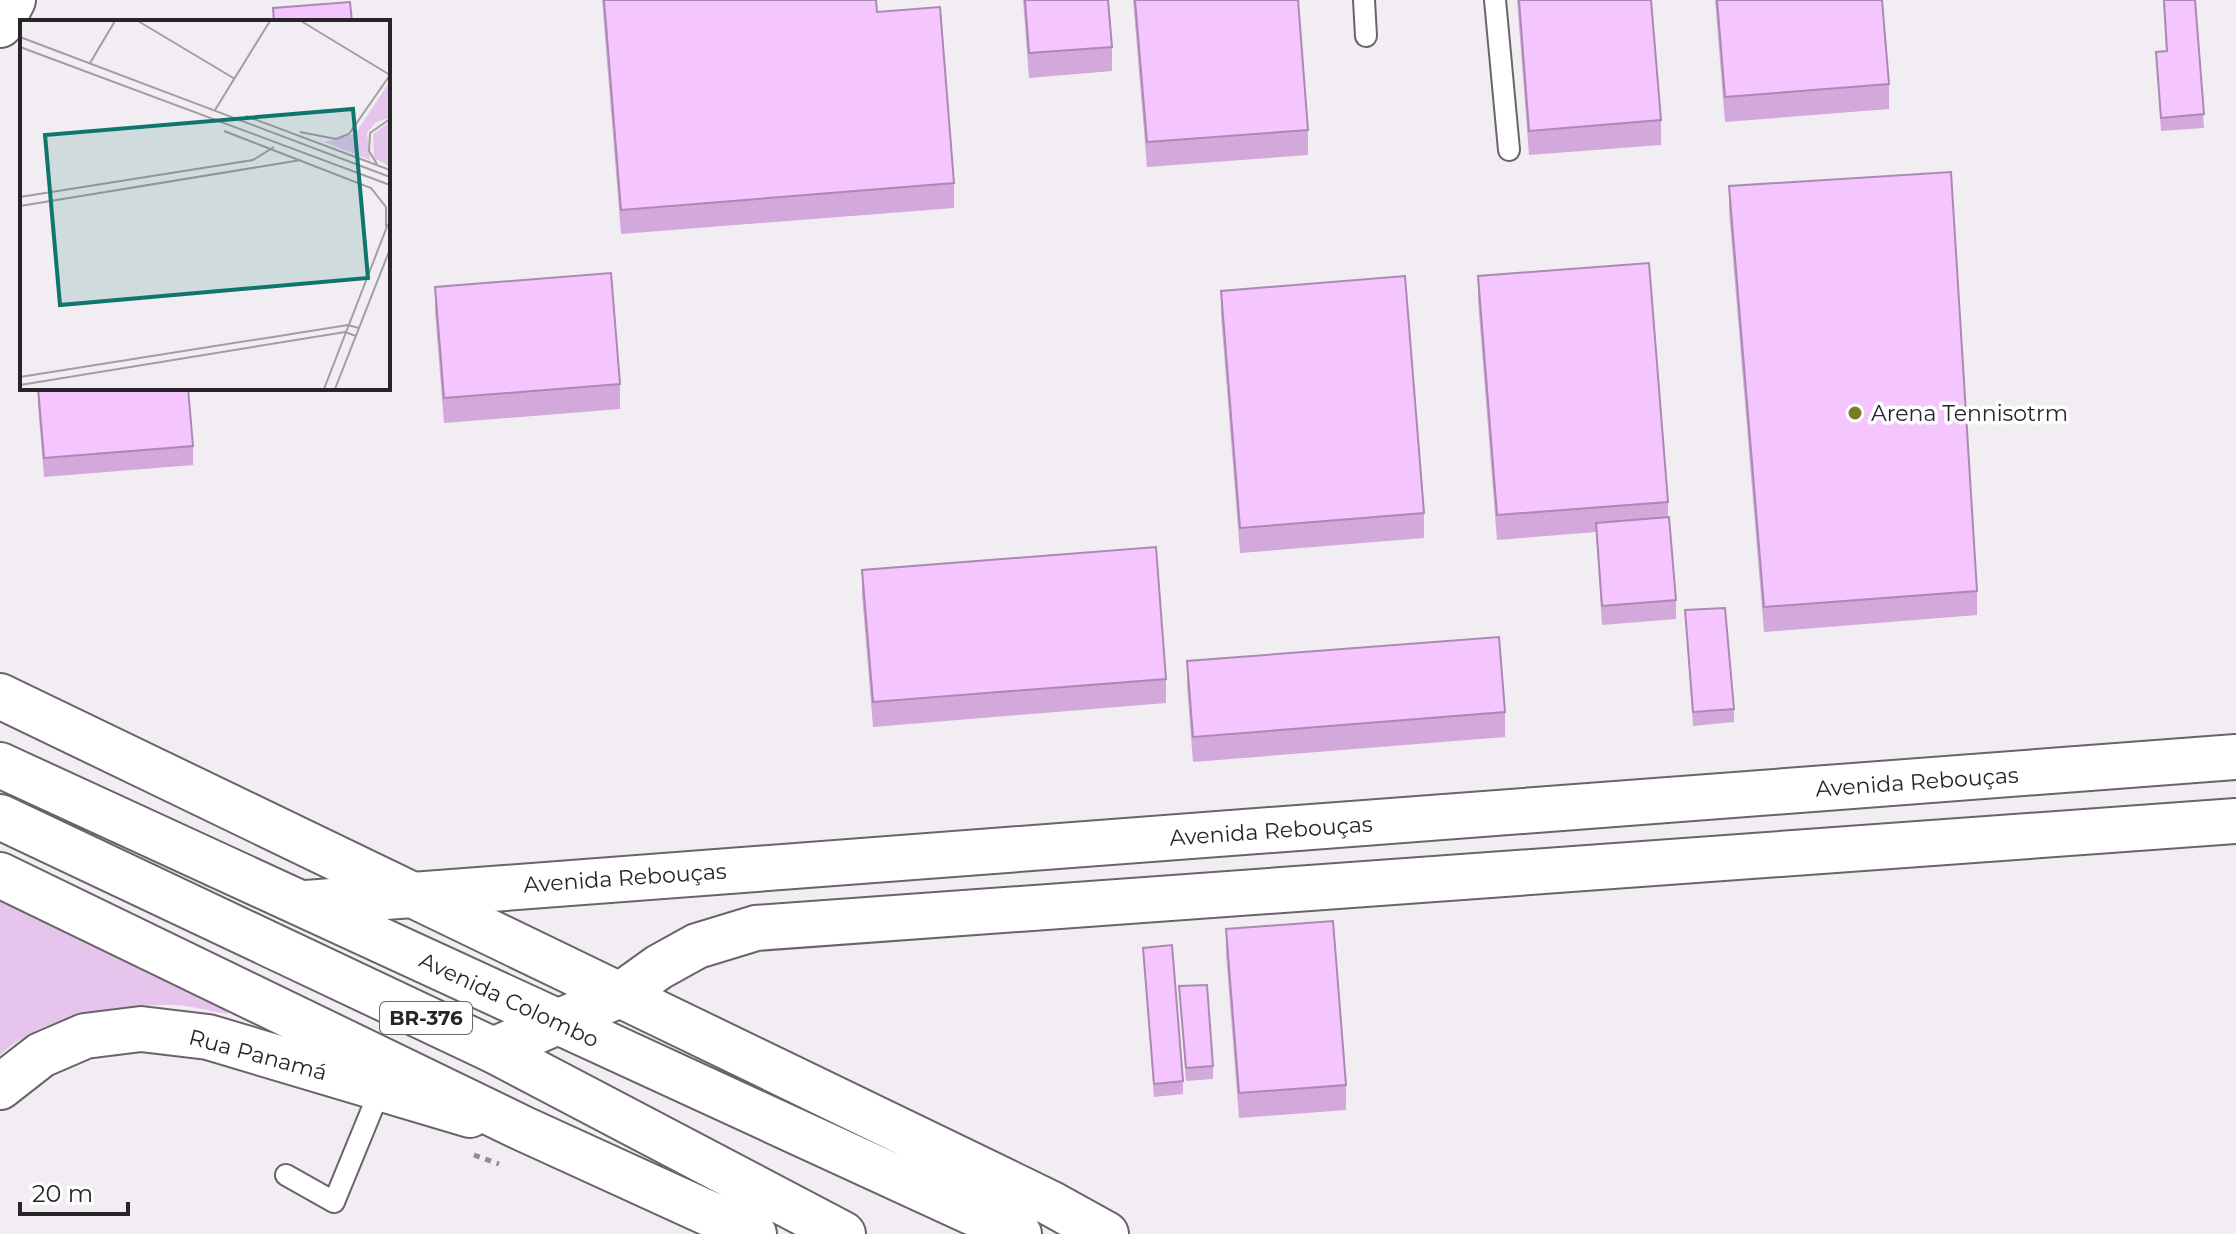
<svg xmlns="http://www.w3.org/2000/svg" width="2236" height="1234" viewBox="0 0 2236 1234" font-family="Montserrat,sans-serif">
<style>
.green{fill:#e6c5ed}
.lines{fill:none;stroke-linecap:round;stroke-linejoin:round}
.service-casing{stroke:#686469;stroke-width:24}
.tertiary-casing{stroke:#686469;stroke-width:48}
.secondary-casing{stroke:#686469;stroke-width:48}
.primary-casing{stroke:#686469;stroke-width:48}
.path{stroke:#908c90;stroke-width:5;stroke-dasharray:6 6;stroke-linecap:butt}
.service{stroke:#fff;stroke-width:20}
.tertiary{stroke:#fff;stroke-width:44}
.secondary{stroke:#fff;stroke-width:44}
.primary{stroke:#fff;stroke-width:44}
.wall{fill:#d2a9da}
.building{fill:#f4c5fe;stroke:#ab8ab2;stroke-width:2}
.poi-dot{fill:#797b23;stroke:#fff;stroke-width:3}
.labels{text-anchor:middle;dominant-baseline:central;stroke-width:7;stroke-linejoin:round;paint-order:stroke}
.shield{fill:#fff;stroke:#686668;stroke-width:2}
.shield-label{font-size:20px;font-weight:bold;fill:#272527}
.poi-label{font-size:22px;fill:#272527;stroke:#fff;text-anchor:start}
.street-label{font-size:22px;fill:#272527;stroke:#fff}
.inset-road{fill:none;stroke:#a19da1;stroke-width:2}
.view{fill:#0f766e;fill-opacity:0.15;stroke:#0f766e;stroke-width:4}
.inset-edge{fill:none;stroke:#272527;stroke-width:4}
</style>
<rect width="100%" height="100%" fill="#f2edf2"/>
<path class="green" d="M0,893L235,999L227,1014C209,1011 189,1005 171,1005C116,1004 42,1016 0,1055Z"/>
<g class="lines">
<g class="service-casing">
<path id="service" d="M1364,0L1366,36
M1495,0L1509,150
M286,1175L334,1202L380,1090"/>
</g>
<g class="tertiary-casing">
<path id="tertiary" d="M0,1087L41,1055L85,1036L141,1029L208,1037L470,1115"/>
</g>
<g class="secondary-casing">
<path id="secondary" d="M0,25L13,0
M0,696L620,995
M306,903L2236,757
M493,1050L620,995L659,967L697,946L756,928L2236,821"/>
</g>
<g class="primary-casing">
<path id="primary" d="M0,765L1019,1234
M0,817L493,1050L843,1234
M0,875L524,1129L754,1234
M620,995L1050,1203L1106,1234"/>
</g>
<path class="path" d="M474,1155L499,1164"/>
<use href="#service" class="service"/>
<use href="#tertiary" class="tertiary"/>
<use href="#secondary" class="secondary"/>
<use href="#primary" class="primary"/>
</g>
<path class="wall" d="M602,0H876L877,12L954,183V208L621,234Z
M1023,0H1108L1112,47V71L1029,78Z
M1133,0H1298L1308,130V155L1147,167Z
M1517,0H1651L1661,120V145L1529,155Z
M1715,0H1882L1889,84V109L1725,122Z
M2163,0H2195L2204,128L2161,131L2156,52L2166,51Z
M1729,186L1977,591V615L1764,632L1729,211Z
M1478,276L1668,502V517L1676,600V619L1602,625L1596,532L1497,540L1478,301Z
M435,287L620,384V409L444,423L435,312Z
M1221,291L1424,513V538L1240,553L1221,315Z
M38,388L193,446V465L44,477L38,406Z
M862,570L1166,679V703L873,727L862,595Z
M1685,610L1734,709V722L1693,726Z
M1187,661L1505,712V737L1193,762L1187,686Z
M1226,929L1346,1085V1110L1239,1118L1226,954Z
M1143,948L1183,1081V1094L1154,1097Z
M1179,986L1213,1066V1079L1186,1081Z"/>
<path class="building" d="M604,0H876L877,12L940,7L954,183L621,210Z
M1025,0H1108L1112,47L1029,53Z
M1135,0H1298L1308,130L1147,142Z
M1519,0H1651L1661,120L1529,131Z
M1717,0H1882L1889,84L1725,97Z
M2164,0H2195L2204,114L2161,118L2156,52L2167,51Z
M350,2L352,22H274L273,8Z
M1951,172L1977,591L1764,607L1729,186Z
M1649,263L1668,502L1497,515L1478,276Z
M611,273L620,384L444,398L435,287Z
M1405,276L1424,513L1240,528L1221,291Z
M38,388H188L193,446L44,458Z
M1669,517L1676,600L1602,606L1596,523Z
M1156,547L1166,679L873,702L862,570Z
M1725,608L1734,709L1693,712L1685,610Z
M1499,637L1505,712L1193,737L1187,661Z
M1333,921L1346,1085L1239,1093L1226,929Z
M1172,945L1183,1081L1154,1084L1143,948Z
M1207,985L1213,1066L1186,1068L1179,986Z"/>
<circle class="poi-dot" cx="1855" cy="413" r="8"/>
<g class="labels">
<rect class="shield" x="380" y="1002" width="92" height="32" rx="6"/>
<g class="shield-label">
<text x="426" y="1018">BR-376</text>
</g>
<g class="poi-label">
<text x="1871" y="413">Arena Tennisotrm</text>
</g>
<g class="street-label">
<text transform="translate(1917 782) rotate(-4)">Avenida Rebouças</text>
<text transform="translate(1271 831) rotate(-4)">Avenida Rebouças</text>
<text transform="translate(625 878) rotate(-4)">Avenida Rebouças</text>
<text transform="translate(509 1000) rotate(25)">Avenida Colombo</text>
<text transform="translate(258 1055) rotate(15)">Rua Panamá</text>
</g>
</g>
<g transform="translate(20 20)">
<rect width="370" height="370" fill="#f2edf2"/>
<path d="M370,61V97L355,103L347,113L350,140L304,122L335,114ZM370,102V147L354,138L353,114Z" fill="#e6c5ed"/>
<path class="inset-road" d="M118,1L215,59M281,1L370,55M0,17L370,157M0,27L370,165M70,43L95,1M195,90L250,1M226,96L370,150M204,111L351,168L366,187V207M280,112L316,119L329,114L370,55M357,144L349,131L350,113L370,99M0,177L233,140L254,127M0,186L281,140M0,357L328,305L339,308M0,365L325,312L336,316M304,369L368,204M315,369L370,229"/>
<path class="view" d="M333,89L348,258L40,285L25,115Z"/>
<rect width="370" height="370" class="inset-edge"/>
</g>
<path d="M20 1202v12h108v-12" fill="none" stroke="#272527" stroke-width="4"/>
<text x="32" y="1202" font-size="24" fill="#272527" stroke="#ffffff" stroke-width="6" paint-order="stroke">20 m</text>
</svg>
